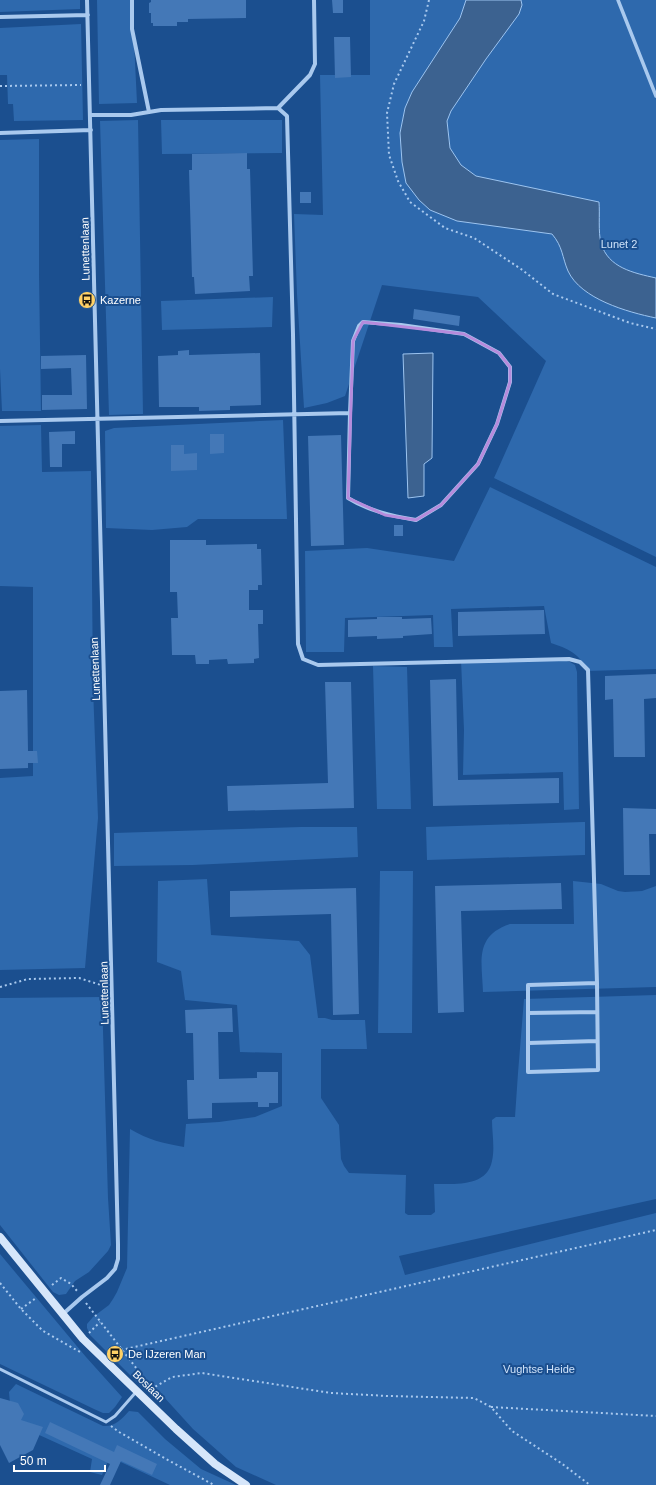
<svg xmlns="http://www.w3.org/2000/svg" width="656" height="1485" viewBox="0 0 656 1485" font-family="Arial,sans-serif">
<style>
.green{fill:#2e69ad}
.water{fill:#3c6290;stroke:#9cc4f0}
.building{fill:#4478b7}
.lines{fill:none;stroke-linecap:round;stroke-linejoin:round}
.path{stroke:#a9c9ee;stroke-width:2;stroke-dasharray:2 3;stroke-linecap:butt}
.service{stroke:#a9c9ee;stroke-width:3}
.pedestrian{stroke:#a9c9ee;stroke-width:3.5}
.minor{stroke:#a9c9ee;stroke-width:4}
.secondary{stroke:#d6e6fa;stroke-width:8}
.marked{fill:none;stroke:#b68bdc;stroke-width:3;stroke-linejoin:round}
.labels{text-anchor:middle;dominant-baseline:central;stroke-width:4;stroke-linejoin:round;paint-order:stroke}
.park-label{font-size:11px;fill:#cfe3fa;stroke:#1b4f8f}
.street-label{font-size:11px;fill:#fff;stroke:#1b4f8f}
.poi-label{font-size:11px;fill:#fff;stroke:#1b4f8f;text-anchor:start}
</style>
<rect width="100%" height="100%" fill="#1b4f8f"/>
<path class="green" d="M0,0H80V9L0,12Z
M97,0H132L137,103L99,104Z
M370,0H656V557L494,478L546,361L478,297L382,285L345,396L327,403L304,408L297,294L294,214L323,215L320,75H370Z
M81,24L83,120L14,121L13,104H8L7,75H0V28Z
M138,120L143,414L109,415L100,121Z
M161,120H282V153L162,154Z
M39,139V274L41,411H2L0,369V140Z
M273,297L272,327L162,330L161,301Z
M283,420L287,519H198L187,527L152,530L106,528L105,431L114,428Z
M41,425L42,472L91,471L93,688L98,818L85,968L0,970V778L33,776V587L0,586V426Z
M490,487L656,567V669L586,671C582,654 566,648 551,643L544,606L451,609L453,647H434L433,615L345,618L344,652H306L305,551L367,548L454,561Z
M461,660H563L570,662L575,665L577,672L579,809L564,810L563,772L463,775L464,730Z
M373,666L407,667L411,809H377Z
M583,822H585V855L427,860L426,827Z
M301,827H357L358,857L193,865L114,866V833Z
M380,871H413L412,1033H378Z
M207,879L211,935L299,941L310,955L318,1018H325L332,1020H365L367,1049H321V1098L339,1125L341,1159L344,1166L349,1173L406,1175L405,1213L408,1215H431L435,1212L434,1184C455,1184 487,1187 492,1161C495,1148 492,1133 492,1120L496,1117H515L518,1073L524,999L656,995V1199L399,1256L405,1275L656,1213V1485H276L236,1467L193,1429L153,1385L145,1390L90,1335L87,1328V1324L93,1317L109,1305L113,1299L117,1292L127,1268L130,1129C149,1140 162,1143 184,1147L186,1124L219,1122L255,1117L282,1106V1053L240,1052L237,1005L185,1000L181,971L157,962L158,881Z
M573,881L601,884L618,891L625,892L642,891L656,886V987L483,992C482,962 474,936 510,924H574Z
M102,997L108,1198L111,1245L108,1251L89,1272L75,1281L66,1294L59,1295L53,1292L0,1225V998Z
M0,1254L86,1357L122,1397L115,1407L109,1413H103L94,1409L0,1364Z
M16,1384L103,1426C115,1427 122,1419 129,1411L138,1412L165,1439L201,1469L236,1485H170L110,1457L102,1475L90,1472L92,1459L26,1429L12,1427L9,1392Z"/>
<path class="water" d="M466,0H521L522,5L519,14L486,59L451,111L447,121L450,148L461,165L476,176L599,202C600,214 598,232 601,243C608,268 634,273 656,278V318C627,312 581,299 568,271C562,257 563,247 552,234L457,221L430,210L419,200L406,183L402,162L400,133L405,108L412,92L460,18Z
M433,353L432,458L424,464V496L408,498L403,354Z"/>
<path class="building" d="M151,0H246V18L188,19V22H177V26H153V23H151V13H149V3L151,2Z
M332,0H343V13H333Z
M334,37H350L351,77L335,78Z
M247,153V169H250L253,276H249L250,291L195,294L194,277H192L189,170H192V154Z
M300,192H311V203H300Z
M414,309L460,316L459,326L413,319Z
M189,350V355L260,353L261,405L230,406V410L199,411V407H159L158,356L178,355V351Z
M86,355L87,409L42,410V395H72L71,368L41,369V356Z
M75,431V444H62V467H50L49,432Z
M210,434H224V453L210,454Z
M341,435L344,545L311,546L308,436Z
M171,445H184V454L197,453V470L171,471Z
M394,525H403V536H394Z
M170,540H206V545L257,544V549H261L262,585H258V590H249V610H263V624H258L259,658L254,659V663L228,664L227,659L209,660V664H196L195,655H172L171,618H178L177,592H170Z
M544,610L545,634L458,636V612Z
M377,617H402V619L431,618L432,634L403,636V638L377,639V636L348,637V620L377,619Z
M656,674V698L644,699L645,757H614L613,699L605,700V676Z
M456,679L458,780L559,778V803L433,806L430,680Z
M325,682H351L354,808L228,811L227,786L328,783Z
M27,690L28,751H37L38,763H28V768L0,769V691Z
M623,808L656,809V834H649L650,875H624Z
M561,883L562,909L461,911L464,1012L438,1013L435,886Z
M356,888L359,1014L333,1015L331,914L230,917V891Z
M232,1008L233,1032H218L219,1079L257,1078V1072H278V1103H269V1107H258V1102L212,1103V1118L188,1119L187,1080H194L193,1033H186L185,1010Z
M0,1398L18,1403L24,1414L21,1420L43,1427L33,1450L9,1463L0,1445Z
M50,1422L114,1452L117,1445L157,1464L152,1475L121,1461L110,1485H100L110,1464L45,1433Z"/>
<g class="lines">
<path class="path" d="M429,0L424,21L394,84L387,113L389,155L398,181L410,202L445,228L474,238L521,269L553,294L630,323L656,329
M0,86L81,85
M0,987L28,979L79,978L104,986
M0,1283L21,1309L43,1331L80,1352
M52,1285L61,1278L71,1284L78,1292
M86,1303L157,1395
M21,1309L36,1298
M89,1333L100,1322
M121,1350L656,1230
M151,1389L172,1377L202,1373L331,1393L388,1396L474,1398L491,1407L512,1431L561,1463L590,1485
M491,1407L656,1416
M111,1426L119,1432L166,1459L214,1485"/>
<path class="service" d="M0,1369L106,1422L115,1416L136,1392"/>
<path class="pedestrian" d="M618,0L656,96"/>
<path class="minor" d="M132,0V29L149,112
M0,17L88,15
M278,108L310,75L315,64L314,0
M90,115H131L161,110L278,108L287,116L293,334L298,644L303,659L318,665L569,659L580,662L588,670L597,983L528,985V1072L598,1070L597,983
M0,133L91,130
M363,322L401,325L464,334L499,353L510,367V382L497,424L478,464L441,505L416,520C392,516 369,511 348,498L350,413L353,341L359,326Z
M0,421L350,413
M528,1013L597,1012
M528,1043L597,1041
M63,1314L82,1297L107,1278L115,1269L118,1259V1244L87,0"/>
<path class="secondary" d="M0,1237L83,1339L176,1429L215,1464L246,1485"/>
</g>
<path class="marked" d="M363,322L464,334L499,353L510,367V382L497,424L478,464L441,505L416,520L385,515L348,498L353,341Z"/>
<defs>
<g id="bus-disc" transform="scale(0.9)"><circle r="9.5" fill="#ffd166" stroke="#1b4f8f"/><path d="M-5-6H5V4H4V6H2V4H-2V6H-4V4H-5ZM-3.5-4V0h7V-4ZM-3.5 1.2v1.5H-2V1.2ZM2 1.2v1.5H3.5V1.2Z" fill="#111"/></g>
</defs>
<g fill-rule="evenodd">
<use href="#bus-disc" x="87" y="300"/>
<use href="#bus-disc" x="115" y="1354"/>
</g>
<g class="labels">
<g class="park-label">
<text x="619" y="244">Lunet 2</text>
<text x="539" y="1369">Vughtse Heide</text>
</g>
<g class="street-label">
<text transform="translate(85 249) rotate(-91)">Lunettenlaan</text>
<text transform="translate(95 669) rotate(-92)">Lunettenlaan</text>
<text transform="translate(104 993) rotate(-91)">Lunettenlaan</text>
<text transform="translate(149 1386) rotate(44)">Boslaan</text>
</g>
<g class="poi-label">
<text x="100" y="300">Kazerne</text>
<text x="128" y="1354">De IJzeren Man</text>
</g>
</g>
<path d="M14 1465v6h91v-6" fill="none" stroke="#ffffff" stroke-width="2"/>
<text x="20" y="1465" font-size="12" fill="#ffffff" stroke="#1b4f8f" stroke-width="3" paint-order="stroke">50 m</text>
</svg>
